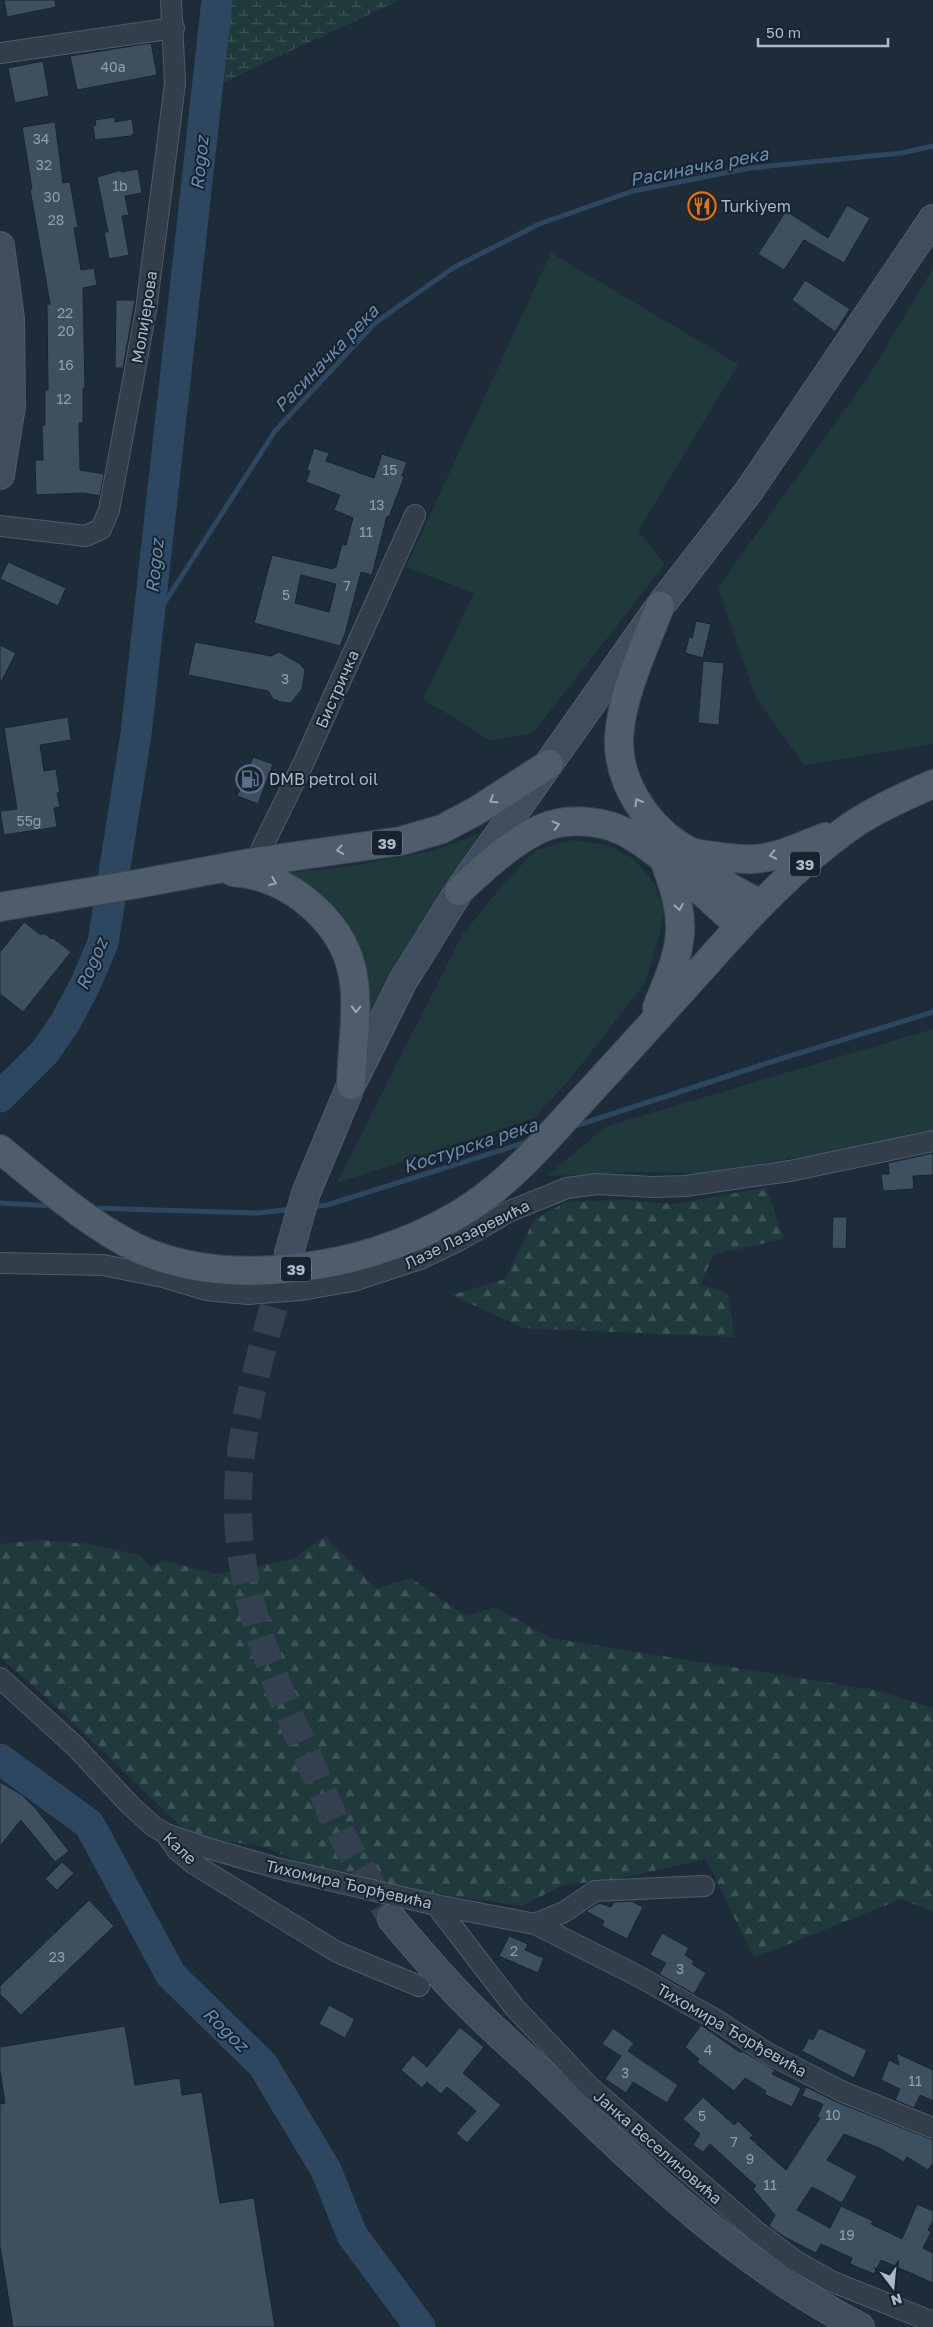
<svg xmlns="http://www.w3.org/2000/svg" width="933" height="2327" viewBox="0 0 933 2327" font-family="'Golos Text',sans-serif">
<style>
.green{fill:#203a3b}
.forest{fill:url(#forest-firs)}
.wetland{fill:url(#wetland-marsh)}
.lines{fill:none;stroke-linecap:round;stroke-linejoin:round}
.stream{stroke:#2e4761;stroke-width:5}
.river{stroke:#2e4761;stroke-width:31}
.building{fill:#3e4f60;stroke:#192531;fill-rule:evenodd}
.secondary-tunnel{stroke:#33414f;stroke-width:28;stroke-dasharray:28 14;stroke-linecap:butt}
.street-casing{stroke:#4f5c68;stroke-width:22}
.secondary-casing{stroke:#4f5c68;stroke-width:30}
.primary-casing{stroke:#3b4754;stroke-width:30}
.street{stroke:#323e4a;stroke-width:20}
.secondary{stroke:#3f4d5e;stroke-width:28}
.primary{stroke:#4f5d6b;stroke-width:28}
.oneway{stroke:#99a7b5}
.labels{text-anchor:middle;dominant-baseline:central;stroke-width:4;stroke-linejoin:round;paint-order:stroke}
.number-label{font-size:14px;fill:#909ead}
.shield{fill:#17232f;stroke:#7f8c99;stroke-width:1}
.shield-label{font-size:15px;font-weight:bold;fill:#acb9c7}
.poi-label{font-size:16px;fill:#acb9c7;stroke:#17232f;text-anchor:start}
.street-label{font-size:16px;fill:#acb9c7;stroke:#17232f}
.water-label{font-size:18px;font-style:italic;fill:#698cae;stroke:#17232f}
</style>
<defs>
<pattern id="forest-firs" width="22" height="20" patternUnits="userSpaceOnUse" patternTransform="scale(1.25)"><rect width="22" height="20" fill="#203a3b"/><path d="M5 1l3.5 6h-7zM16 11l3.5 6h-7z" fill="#3e5456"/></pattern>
<pattern id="wetland-marsh" width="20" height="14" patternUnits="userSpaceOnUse" patternTransform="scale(1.25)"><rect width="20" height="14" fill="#203a3b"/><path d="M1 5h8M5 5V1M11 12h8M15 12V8" fill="none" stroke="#3e5456"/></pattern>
</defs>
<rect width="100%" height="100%" fill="#1e2c3a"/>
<path class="green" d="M551,253L738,364L638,531L665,564L533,733L491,741L423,699L474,593L406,567Z
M933,268V744L804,765L756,698L718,588L870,374Z
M481,833L367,1022L364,981L269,875L345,867L433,851Z
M574,840L607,845L634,859L654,883L664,912L659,937L645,983L570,1079L534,1118L337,1183L462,935L506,881L536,850Z
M933,1029V1132L844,1150L698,1173L634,1172L547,1176L605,1127Z"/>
<path class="forest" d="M766,1188L784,1239L714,1254L700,1285L727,1292L735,1337L523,1328L452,1295L505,1279L534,1220L566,1202L625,1200L673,1204Z
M325,1536L376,1589L411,1578L466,1616L495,1607L550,1638L874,1690L933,1708V1912L901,1899L754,1958L706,1859L617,1879L563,1885L522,1906L415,1890L339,1876L261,1846L192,1837L48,1699L0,1657V1544L39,1540L90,1544L138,1555L151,1567L162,1560L217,1574L294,1559Z"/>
<path class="wetland" d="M217,0H400L207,90Z"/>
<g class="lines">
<path class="stream" d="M147,630L275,431L375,323L453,268L539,224L633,191L750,168L902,153L933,146
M572,1127L777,1060L933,1012
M0,1203L53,1206
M311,1207L327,1205L530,1141
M92,1208L258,1213L293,1209"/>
<path class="river" d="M0,1097L45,1052L66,1021L85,985L103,943L136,734L217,0
M0,1759L89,1824L171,1975L263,2065L326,2170L352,2235L420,2327"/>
</g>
<path class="building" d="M4,0H55L56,7L7,17Z
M151,43L157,75L77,90L70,56Z
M43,61L49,96L15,103L8,68Z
M115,117V122L132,119L134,133L131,136L95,140L93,126L96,125L95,120Z
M55,122L63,183L70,182L78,227L74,228L81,270L94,268L97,285L83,288L85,388H83V423H79L80,470L104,474L100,496L84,493L36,495L35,460H43L42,425H45V390H48L47,304H50L30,189H32L22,127Z
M138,169L142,193L125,196L129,215L122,216L129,255L109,259L104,232H108L97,177L121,170V172Z
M847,205L870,218L844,263L804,240L784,270L758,254L786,211L828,238Z
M805,280L850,309L835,332L792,300Z
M116,300H135L123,368H115Z
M314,448L329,453L326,461L374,478L382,454L407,462L402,476L404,477L389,517L387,516L372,575L361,572L345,634L340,646L254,623L272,555L333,569L334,567H336L342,544L346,545L353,518L334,510L340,495L306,482L310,471L307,470ZM301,575L336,584L329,612L295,603Z
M8,562L66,588L58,606L0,579Z
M696,621L711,624L703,658L685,653L689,637L692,638Z
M195,642L271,656L279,652L300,664L305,670L302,689L291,703L281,702L273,699L268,691L188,675Z
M0,645L16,653L0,684Z
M703,661L724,663L719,725L698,723Z
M68,717L71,740L40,745L44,771L56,769L60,793H57L60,807L54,808L57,827L4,835L0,811L17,809L4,728Z
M253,757L273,764L258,804L237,796Z
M24,922L41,935L43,933L52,939L53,938L71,952L23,1012L0,994V952Z
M933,1153V1175L913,1176L914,1189L883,1191L881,1174H889L888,1163Z
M833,1217H847L846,1249L832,1248Z
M0,1782L22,1795L36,1809L69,1851L55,1862L21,1820L0,1846Z
M62,1862L74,1873L57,1890L45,1879Z
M89,1900L114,1926L21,2015L0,1994V1986Z
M631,1901L643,1907L627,1939L602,1926L604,1921L586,1911L599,1903L611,1907L614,1902Z
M662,1933L689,1948L685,1955L694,1961L692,1964L706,1973L694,1994L659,1974L666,1963L650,1955Z
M509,1936L528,1944L525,1950L544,1958L538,1973L499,1956Z
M329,2005L355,2019L345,2038L319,2024Z
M701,2025L741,2053L742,2051L775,2070L772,2074L801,2088L792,2107L764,2094L766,2091L745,2078L734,2091L697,2062L699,2059L685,2047Z
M125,2026L135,2085L180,2078L182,2095L202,2092L220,2203L254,2198L275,2327H13L0,2246V2104L5,2103L0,2071V2047Z
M460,2027L484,2047L463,2073L501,2105L467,2143L456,2133L476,2111L447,2087L441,2094L427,2082L422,2088L401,2070L413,2055L427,2067Z
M613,2028L634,2043L628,2051L678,2085L667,2103L633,2082L626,2093L605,2079L621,2056L602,2044Z
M819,2028L867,2050L854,2078L802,2051L809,2038L813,2040Z
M896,2053L933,2070V2101L920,2095L914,2108L895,2100L900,2089L881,2080L889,2060L899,2065Z
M806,2087L839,2103L933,2140V2163L928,2170L907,2157L904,2162L879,2148L844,2134L827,2160L857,2176L842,2203L812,2187L797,2210L830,2228L841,2206L873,2221L871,2224L902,2239L917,2204L933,2211V2220L928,2230L931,2232L923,2248L933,2253V2283L881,2260L874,2274L850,2264L852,2258L821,2244L816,2253L783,2236L769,2226L775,2215L753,2189L756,2186L710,2144L703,2152L693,2145L700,2134L683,2119L703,2097L734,2125L738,2121L753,2135L750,2138L786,2170L820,2118L817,2117L823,2104L802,2096Z"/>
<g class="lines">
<path class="secondary-tunnel" d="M285,1267C264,1342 237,1428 238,1506C238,1594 272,1676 307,1755C318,1781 329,1809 342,1835C356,1863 375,1891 392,1919"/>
<g class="street-casing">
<path id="street" d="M0,53L174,28
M0,526L86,536L101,529L109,510L146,310L169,131L175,83L171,0
M255,862L304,762L415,515
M0,1263L103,1265L163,1277L206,1290L248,1294L301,1290L353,1281L420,1259L458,1241L510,1211L567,1188L597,1184L652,1187L685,1186L790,1171L933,1141
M0,1678L75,1746L130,1805L153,1826L166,1834L177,1850L194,1864L337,1952L419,1986
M166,1834L204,1847L277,1868L436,1905L535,1924L638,1976L713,2018L769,2054L843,2092L933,2128
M436,1905L515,2008L590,2087L756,2231L794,2260L833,2282L933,2322
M535,1924L564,1912L595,1891L704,1886"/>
</g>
<g class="secondary-casing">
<path id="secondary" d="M0,246L10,319L11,406L0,475
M289,1253L306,1193L351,1085L403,981L459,891L660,606L749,491L933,219
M392,1919C416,1947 439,1975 465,2001C493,2030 524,2056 553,2084C646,2174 744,2268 860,2327"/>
</g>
<g class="primary-casing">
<path id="primary" d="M660,606C645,647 622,692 619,737C617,783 649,830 689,851C695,855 744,860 753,859C778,858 802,846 825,837
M690,853L727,886L760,904
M233,872C259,874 285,884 306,901C373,955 353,1011 351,1085
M459,891C483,869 510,843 540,829C569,816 609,820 635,838C670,860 708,898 740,926
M0,907L137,884L255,862L401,841L442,829L476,811L549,764
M657,1007C683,945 689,927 665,862
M0,1149C41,1183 101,1235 151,1254C204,1274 262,1274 317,1265C370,1257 427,1236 472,1206C515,1177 550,1135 584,1098C625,1054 665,1009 705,965C749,915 796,865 851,826C876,809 905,796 933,784"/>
</g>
<use href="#street" class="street"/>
<use href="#secondary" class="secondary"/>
<use href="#primary" class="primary"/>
</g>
<defs><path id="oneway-chevron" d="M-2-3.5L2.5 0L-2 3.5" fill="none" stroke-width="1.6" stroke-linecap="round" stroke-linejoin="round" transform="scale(1.25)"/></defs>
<g class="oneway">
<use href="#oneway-chevron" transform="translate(493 800) rotate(147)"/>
<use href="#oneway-chevron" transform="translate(638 802) rotate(-120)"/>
<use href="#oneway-chevron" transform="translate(556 825) rotate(-14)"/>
<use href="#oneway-chevron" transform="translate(340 850) rotate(172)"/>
<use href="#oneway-chevron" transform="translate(773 855) rotate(168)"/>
<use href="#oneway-chevron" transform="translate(273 882) rotate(22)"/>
<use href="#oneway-chevron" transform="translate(679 907) rotate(80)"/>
<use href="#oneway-chevron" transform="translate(356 1009) rotate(92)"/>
</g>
<defs>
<g id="restaurant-ring" transform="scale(1.4375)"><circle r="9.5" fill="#17232f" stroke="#e8710a" stroke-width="1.5"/><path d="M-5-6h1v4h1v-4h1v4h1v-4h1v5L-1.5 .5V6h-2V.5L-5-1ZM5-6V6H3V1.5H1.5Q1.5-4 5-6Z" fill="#e8710a"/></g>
<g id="fuel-ring" transform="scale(1.4375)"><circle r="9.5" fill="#17232f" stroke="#5c6f8a" stroke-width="1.5"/><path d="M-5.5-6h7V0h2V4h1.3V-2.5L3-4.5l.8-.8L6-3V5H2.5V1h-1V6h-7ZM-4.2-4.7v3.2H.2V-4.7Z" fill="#5c6f8a"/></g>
</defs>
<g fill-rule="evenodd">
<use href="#restaurant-ring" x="702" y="206"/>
<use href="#fuel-ring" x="250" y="779"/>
</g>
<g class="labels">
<g class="number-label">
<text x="113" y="66">40a</text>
<text x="41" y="138">34</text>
<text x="44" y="164">32</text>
<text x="120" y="185">1b</text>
<text x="52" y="196">30</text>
<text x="56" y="219">28</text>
<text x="65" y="312">22</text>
<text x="66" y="330">20</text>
<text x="66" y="364">16</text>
<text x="64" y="398">12</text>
<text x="390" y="469">15</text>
<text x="377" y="504">13</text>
<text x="366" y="531">11</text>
<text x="347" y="585">7</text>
<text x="286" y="594">5</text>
<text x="285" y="678">3</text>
<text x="29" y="820">55g</text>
<text x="514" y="1950">2</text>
<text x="57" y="1956">23</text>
<text x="680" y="1968">3</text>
<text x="708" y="2049">4</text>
<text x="625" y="2072">3</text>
<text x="915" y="2080">11</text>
<text x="833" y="2114">10</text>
<text x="702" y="2115">5</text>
<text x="734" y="2141">7</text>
<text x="750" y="2158">9</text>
<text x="770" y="2184">11</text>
<text x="847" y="2234">19</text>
</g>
<g class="shield">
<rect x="372" y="830.5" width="30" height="25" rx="4"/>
<rect x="790" y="851.5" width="30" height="25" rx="4"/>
<rect x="281" y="1256.5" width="30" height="25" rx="4"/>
</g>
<g class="shield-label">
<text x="387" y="843">39</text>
<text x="805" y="864">39</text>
<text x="296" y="1269">39</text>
</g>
<g class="poi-label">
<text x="721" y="206">Turkiyem</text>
<text x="269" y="779">DMB petrol oil</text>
</g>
<g class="street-label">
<text transform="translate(144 317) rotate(-81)">Молијерова</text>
<text transform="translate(337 689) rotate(-66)">Бистричка</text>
<text transform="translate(467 1234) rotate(-26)">Лазе Лазаревића</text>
<text transform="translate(180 1848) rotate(43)">Кале</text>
<text transform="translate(349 1884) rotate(13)">Тихомира Ђорђевића</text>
<text transform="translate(732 2030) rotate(30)">Тихомира Ђорђевића</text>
<text transform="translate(658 2147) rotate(41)">Јанка Веселиновића</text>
</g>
<g class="water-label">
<text transform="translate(199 163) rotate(-84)">Rogoz</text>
<text transform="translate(699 166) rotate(-11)">Расиначка река</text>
<text transform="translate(326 358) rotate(-46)">Расиначка река</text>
<text transform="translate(154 566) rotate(-84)">Rogoz</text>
<text transform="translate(91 964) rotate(-67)">Rogoz</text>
<text transform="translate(470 1145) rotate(-18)">Костурска река</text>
<text transform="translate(226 2029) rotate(44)">Rogoz</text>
</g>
</g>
<g transform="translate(893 2287) rotate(164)" stroke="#17232f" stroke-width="4" paint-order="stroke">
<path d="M0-4L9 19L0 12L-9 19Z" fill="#acb9c7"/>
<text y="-8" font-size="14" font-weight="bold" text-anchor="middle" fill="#acb9c7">N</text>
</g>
<path d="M758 38v8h130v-8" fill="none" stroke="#acb9c7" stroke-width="2.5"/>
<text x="766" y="38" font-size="15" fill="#acb9c7" stroke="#17232f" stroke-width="4" paint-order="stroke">50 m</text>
</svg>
